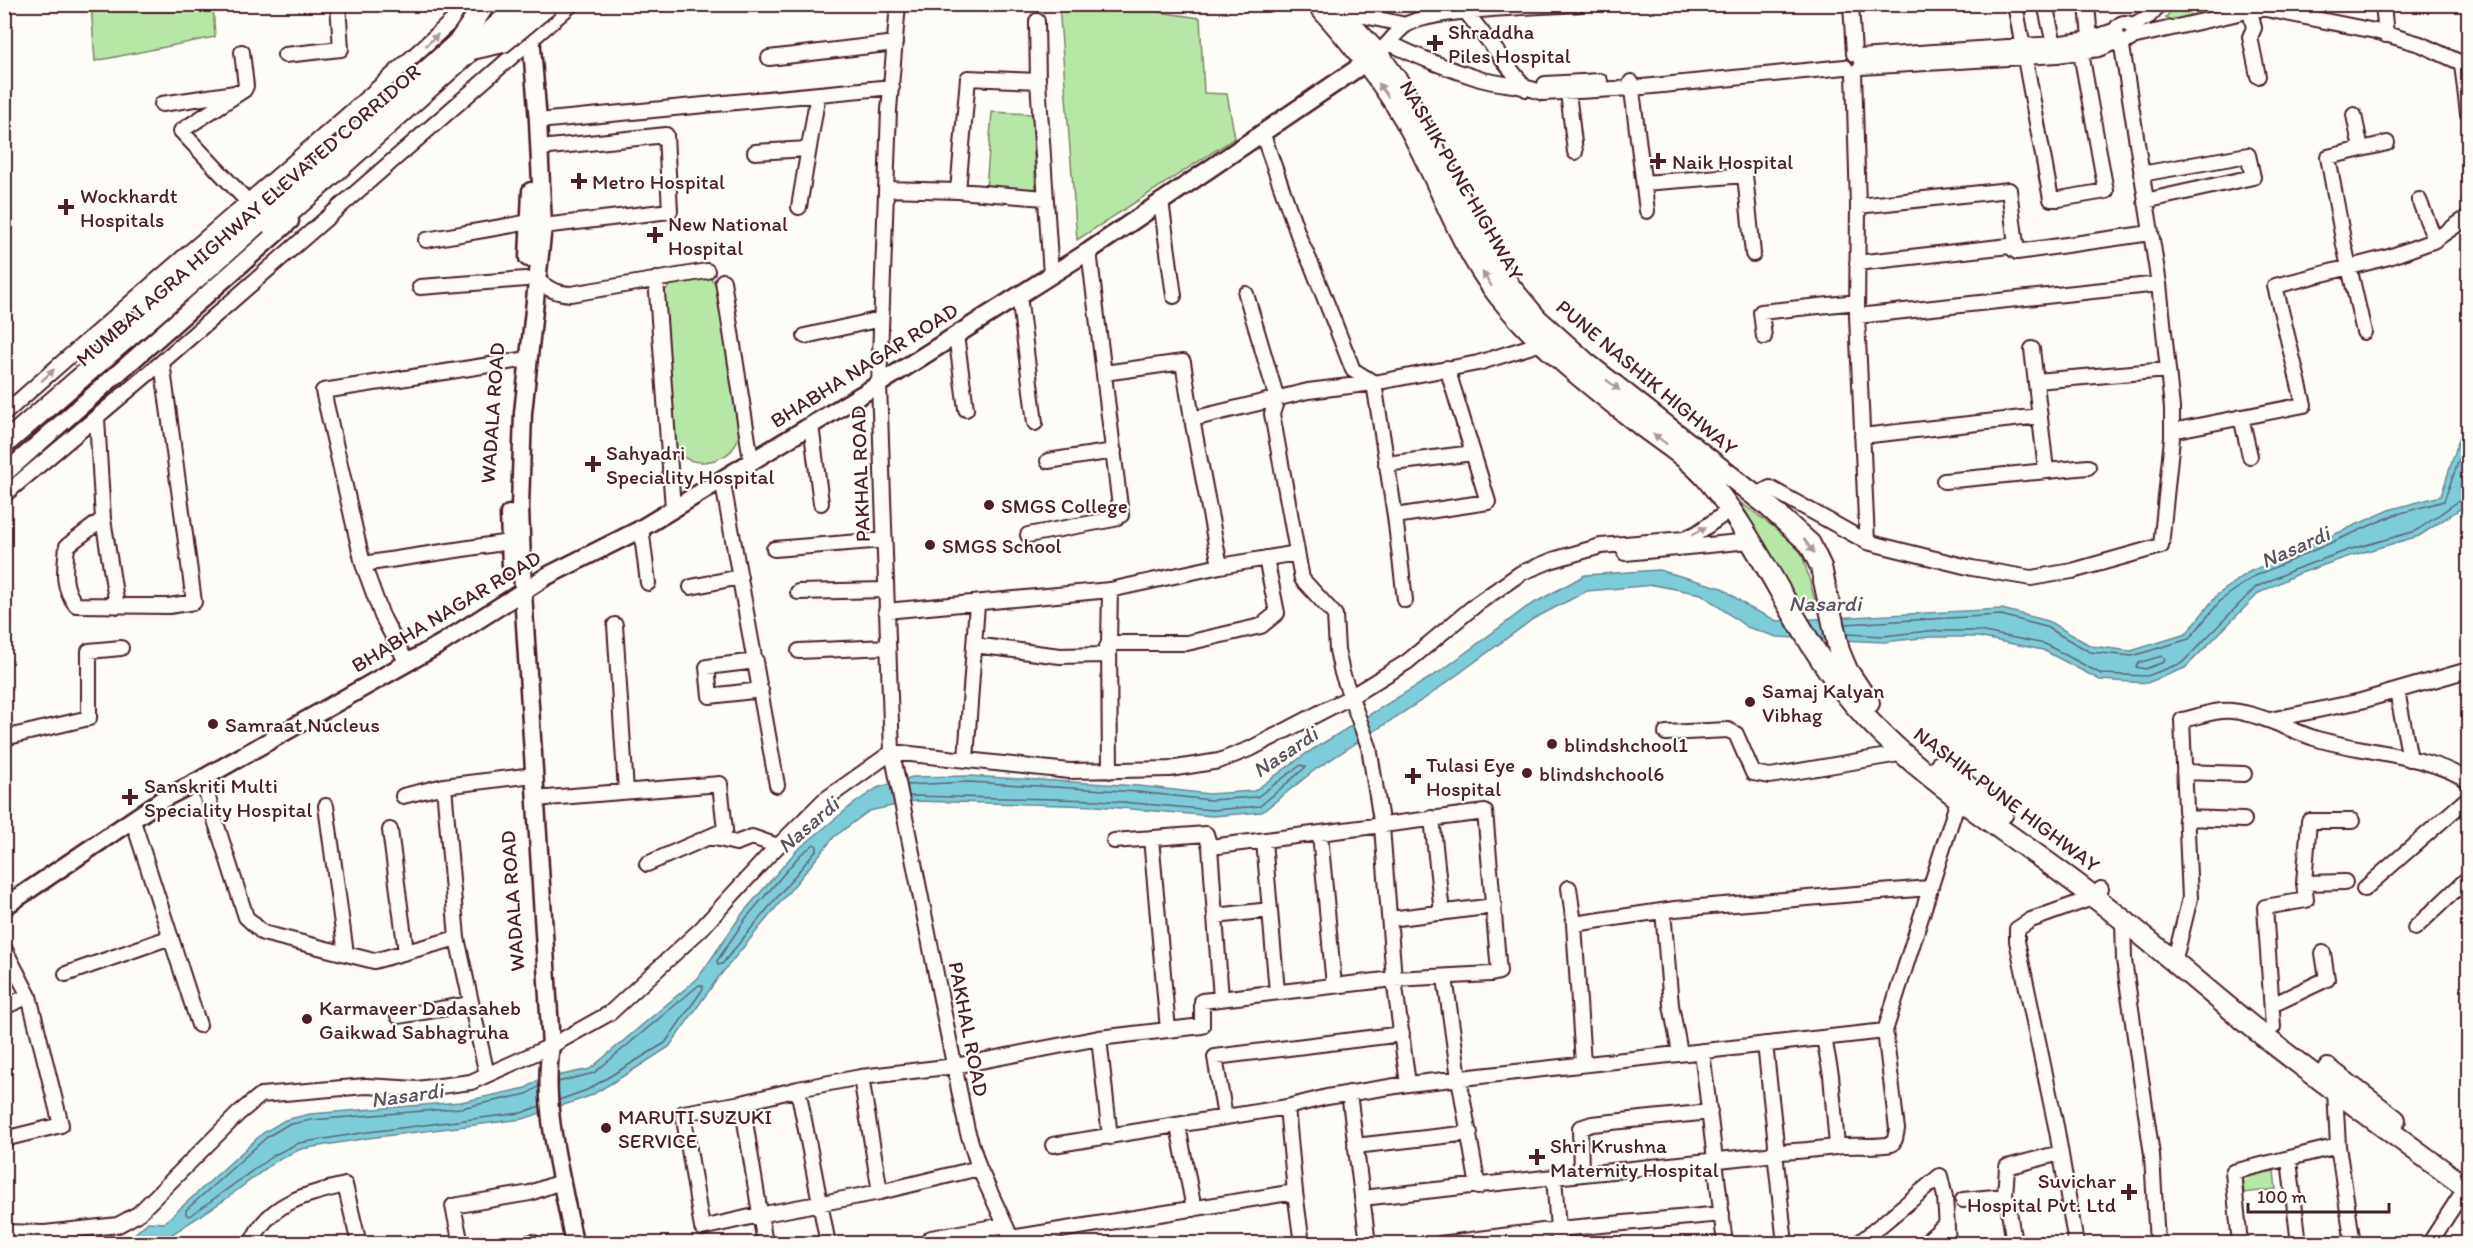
<svg xmlns="http://www.w3.org/2000/svg" width="2473" height="1248" viewBox="0 0 2473 1248" font-family="Itim,sans-serif">
<style>
.green{fill:#b7e7a6;stroke:#808368;stroke-width:1.5}
.water{fill:#7dcdd9;stroke:#698793;stroke-width:1.5}
.lines{fill:none;stroke-linecap:round;stroke-linejoin:round}
.shore{stroke:#5e6571;stroke-width:1.5}
.minor-casing{stroke:#4a1f2b;stroke-width:18}
.major-casing{stroke:#4a1f2b;stroke-width:21}
.highway-casing{stroke:#4a1f2b;stroke-width:24}
.minor{stroke:#fdfcf7;stroke-width:14}
.major{stroke:#fdfcf7;stroke-width:16}
.highway{stroke:#fdfcf7;stroke-width:20}
.highway-bridge-casing{stroke:#4a1f2b;stroke-width:24;stroke-linecap:butt}
.highway-bridge{stroke:#fdfcf7;stroke-width:20}
.oneway{fill:#ac999b}
.poi-dot{fill:#4a1f2b;stroke:#fdfcf7;stroke-width:2}
.labels{text-anchor:middle;dominant-baseline:central;stroke-width:4.5;stroke-linejoin:round;paint-order:stroke}
.poi-label{font-size:21px;fill:#4a1f2b;stroke:#fdfcf7;text-anchor:start}
.street-label{font-size:21px;fill:#4a1f2b;stroke:#fdfcf7}
.water-label{font-size:22px;font-style:italic;fill:#59535f;stroke:#fdfcf7}
</style>
<rect width="100%" height="100%" fill="#fdfcf7"/>
<filter id="ink" filterUnits="userSpaceOnUse"><feTurbulence type="fractalNoise" baseFrequency=".0167" numOctaves="2"/><feDisplacementMap in="SourceGraphic" scale="12" xChannelSelector="R" yChannelSelector="G"/><feConvolveMatrix kernelMatrix="1 2 1 2 8 2 1 2 1" color-interpolation-filters="sRGB"/></filter>
<g filter="url(#ink)">
<path class="green" d="M91,5H213L215,37L95,61Z
M1059,5H1110L1200,18L1204,93L1227,94L1235,138L1077,240Z
M2176,5H2240L2180,21L2169,20L2166,17Z
M992,112L1032,114L1036,194L986,189Z
M702,275L711,279L719,287L739,433C738,437 737,444 734,447C723,464 689,468 677,451C675,448 674,441 672,437L662,294C672,280 685,279 702,275Z
M1740,502L1786,536L1802,554L1815,600L1799,604Z
M2274,1171L2276,1189L2244,1193L2242,1175Z"/>
<path class="water" d="M2468,411V500L2463,507L2419,536L2350,556L2295,575L2259,593L2185,668L2147,683L2100,680L2043,650L1978,637H1930L1884,642L1777,637L1747,627L1701,594L1654,585L1587,591L1533,619L1427,697L1316,769L1262,812L1213,816L1097,806L914,801L869,811L834,837L718,978L669,1047L630,1072L590,1096L523,1119L368,1138L301,1149L277,1160L223,1201L163,1240L164,1243L120,1244L129,1239L148,1222L164,1223L263,1133L285,1120L310,1114L461,1102L526,1088L538,1080L590,1069L698,978L742,914L796,851L852,805L877,788L912,777L969,776L1139,786L1209,794L1254,791L1307,753L1441,671L1527,607L1585,575L1659,570L1722,588L1750,608L1777,621L2002,609L2048,621L2091,646L2131,651L2186,634L2217,595L2249,572L2392,509L2441,496Z"/>
<g class="lines">
<path class="shore" d="M1845,624L2001,615L2046,627L2090,652L2132,656L2189,639L2221,600L2253,577L2394,515L2444,501L2468,435
M1847,634L1883,636L1929,631H1979L2045,644L2101,674L2147,676L2182,663L2256,587L2293,570L2348,550L2416,531L2463,498L2468,497
M2162,656L2165,658L2164,662L2145,669L2136,667L2138,663Z
M907,785L969,782L1138,792L1210,800L1257,797L1301,765L1306,767L1260,806L1213,810L1098,800L909,796
M814,844L817,846V849L722,964L718,965L717,961L746,918L800,855Z
M558,1082L594,1073L699,985L703,986V989L665,1043L587,1090L559,1100
M539,1086L527,1094L461,1108L311,1120L287,1125L267,1137L186,1210V1214L189,1216L193,1214L274,1155L299,1143L368,1132L521,1113L540,1106"/>
<g class="minor-casing">
<path id="minor" d="M898,4L889,110L879,384L892,752L967,1130L979,1168L1014,1244
M1851,4L1854,54
M2015,4L2051,199H2059L2106,191L2081,53
M2045,4L2054,44
M2087,4L2090,39
M2383,4L2386,35
M1337,10L1406,25
M2250,10L2254,28L2250,37L2258,76
M1466,12L1526,89
M1037,21L1038,81L1051,275
M2116 32a9 9 0 1 1 18 0a9 9 0 1 1-18 0Z
M2131,26L2149,16L2160,4
M2132,37L2261,8L2375,31L2420,44L2468,66
M1389,43C1418,57 1448,69 1480,79C1500,85 1524,84 1543,93L1632,88L1845,67
M1383,48C1391,41 1397,31 1406,25C1433,8 1542,7 1579,4
M242,52L246,86L244,90L181,131L248,202
M285,55L341,49L338,4
M1859,57L2054,44L2090,39L2116,30
M769,58L895,43
M2462,64L2468,114
M1861,67L2057,55L2099,49L2121,40L2159,284
M1631,82L1647,211
M1545,84L1600,81
M1568,92L1575,152
M162,104L235,93
M2354,115L2361,149
M538,121L892,87
M1262,132L1300,240L1312,266L1353,370L1374,383L1478,363L1548,341
M540,148L666,135L670,211L543,226
M755,152L808,149
M2141,174L2248,155L2253,177L2145,201
M1644,183L1745,175L1753,254
M886,189L958,191L1045,198
M958,191L968,78L1038,81
M2419,200L2435,240
M1161,201L1174,296
M1858,206L2009,190L2017,252
M799,207L818,94
M426,240L530,222
M1857,263L2009,246L2017,252L2151,233
M656,279L673,508
M537,280C549,290 557,293 571,294L707,271
M723,281L751,460
M420,287L526,279
M1246,294L1277,399L1272,414L1302,579L1335,615L1337,650L1342,673L1369,747L1382,827L1394,979L1408,1084
M1019,295L1035,423
M1857,316L1867,542
M2364,332L2344,245L2328,157L2387,143
M956,335L966,409
M805,336L881,319
M1764,337L1761,312L1857,302
M2032,349L2046,470
M1104,373L1183,362L1192,419
M2036,381L2168,370
M4,414C158,276 319,145 470,4
M2241,417L2250,456
M97,418L103,519L117,606
M811,425L821,503
M2172,431L2304,405L2275,286L2389,257L2433,241L2468,217
M1862,436L2040,416
M1048,461L1114,451
M1386,464L1473,453L1447,368
M722,478L777,785
M1944,481L2088,467
M4,495L162,362L572,4
M1755,496L1770,488L1867,542L1972,568L2031,578L2072,571L2161,546L2172,438V408L2159,284L1857,316L1858,206L1854,72
M1395,516L1488,502L1473,453
M103,519L67,546C65,569 61,586 76,605L169,606L194,602L162,362
M641,527L648,583
M1028,535L1114,519L1121,515L1089,251
M774,549L884,540
M1625,553L1750,541
M363,564L509,542
M1220,566L1297,553
M691,587L740,577
M798,592L885,590
M886,611L1110,590L1220,566L1192,419L1308,391L1374,383L1395,516L1405,600
M615,625L626,791
M974,645L1060,656L1103,655L1109,643L1110,590
M799,651L887,647
M756,661L707,667L710,696L761,690
M407,663L382,616L363,564L323,391L528,359
M2397,691L2410,759
M2270,720L2361,701L2468,670
M1666,733L1728,730L1736,734L1753,773L1770,776L1905,753
M4,738L89,718V651L121,648
M966,759L977,604
M1110,771L1109,643H1187L1261,626L1277,613L1266,558
M2184,772L2244,774
M202,779L246,917L263,933L374,961L457,938L487,1075
M403,796L444,786
M535,799L720,784L725,830L647,864
M326,806L346,954
M1432,818L1442,913
M2185,818L2244,820
M133,821L199,1025
M390,830L406,952
M1320,834L1334,986
M711,837L736,843L752,837L778,846
M1151,838L1168,1030
M1264,841L1277,992
M1210,847L1221,999
M2304,883L2345,882
M1569,888L1574,924L1583,1064
M2364,889L2468,798
M1663,911L1671,1005L1680,1053
M1215,916L1270,910
M1390,919L1494,906
M2123,919L2124,960L2152,1155L2157,1244
M1574,924L1675,909L1929,888
M2415,928L2468,878
M457,938L444,786L533,775
M4,948L29,996L61,1125L4,1139
M2177,951L2190,898L2182,720C2197,717 2217,709 2232,711C2261,714 2287,729 2314,738C2359,752 2432,755 2468,781
M66,974L171,937
M1445,977L1459,1078L1478,1187
M2272,1005L2327,979L2323,953
M4,1007L29,996
M398,1016L471,1004
M2273,1027L2265,907L2306,900L2304,883L2309,821H2352
M1099,1038L1110,1137
M1824,1038L1831,1075L1837,1146
M1702,1051L1725,1244
M861,1077L880,1192
M798,1089L828,1244
M2335,1091L2338,1146L2353,1244
M1349,1093L1368,1244
M742,1103L765,1244
M1225,1117L1215,1057L1402,1034
M1178,1126L1194,1209
M1053,1145L1287,1107L1327,1097L1408,1084L1885,1031L1961,791
M1355,1146L1470,1133
M2289,1160L2299,1244
M979,1168L880,1192L759,1215L702,1228L683,1113L742,1103L798,1089L861,1077L955,1066L1099,1038L1202,1026V1001L1394,979L1491,974L1499,972L1485,812L1210,847L1206,834L1114,841
M1581,1174L1580,1128L1592,1124L1710,1112
M1554,1177L1767,1155L1775,1152L1776,1144L1765,1044
M1295,1192L1302,1244
M1362,1198L1554,1177L1558,1229L1440,1244
M1963,1200L2005,1196
M4,1232L45,1233L118,1225L138,1214L239,1113L261,1095L366,1086L417,1089L471,1082L551,1046L610,1013L701,929L767,857L823,801L892,752L1069,771L1170,769L1219,761L1252,748L1350,697L1407,662L1478,603L1521,573L1553,560L1601,546L1684,539L1697,533L1730,510
M1011,1238L1295,1192L1287,1107
M251,1244C268,1202 305,1195 345,1185L359,1244
M461,1244L453,1206L530,1193L563,1181
M523,1244L532,1242
M932,1244L931,1238L1005,1225
M1560,1244L1558,1229L1722,1214
M1785,1244L1775,1152C1796,1152 1815,1149 1836,1147C1855,1144 1873,1148 1892,1144L1895,1139L1897,1129L1885,1031
M1858,1244L1940,1176L1945,1197L1948,1244
M1924,1244L1947,1223
M2014,1244L2008,1204L2005,1196L2007,1167L2060,1153
M2076,1244L2057,1131L2017,941V929L2031,920L2095,897L2101,889
M2240,1244L2233,1172L2338,1146
M2429,1244L2466,1187"/>
</g>
<g class="major-casing">
<path id="major" d="M529,11L538,121L543,226L523,413L520,507L523,592L551,1046C541,1109 563,1181 574,1244
M528,258L531,191
M147,308L273,196
M4,474L290,221
M509,514L511,566
M4,907L163,799L202,779L442,643L547,576L637,531L879,384L1089,251L1365,63"/>
</g>
<g class="highway-casing">
<path id="highway" d="M1317,4C1349,39 1380,78 1404,118C1438,176 1457,243 1499,296C1540,347 1591,386 1642,426C1664,443 1689,458 1707,479C1765,548 1796,636 1854,704C1920,781 2011,833 2090,894C2151,940 2207,991 2266,1038C2332,1090 2401,1139 2468,1189
M1344,17L1377,53L1401,86L1492,259L1511,288L1537,319L1586,363L1767,505L1810,544L1821,567L1839,651L1847,670L1869,703
M273,227L472,49
M4,444L211,265L501,4
M1940,766L2003,813
M2328,1069L2395,1120"/>
</g>
<use href="#minor" class="minor"/>
<use href="#major" class="major"/>
<use href="#highway" class="highway"/>
<g class="highway-bridge-casing">
<path id="highway-bridge" d="M461,39L485,4
M474,47L521,4
M472,49L503,42L549,4"/>
</g>
<use href="#highway-bridge" class="highway-bridge"/>
</g>
<defs><path id="oneway-solid" d="M-6-.8H1V-3.2L6.5 0L1 3.2V.8H-6Z" transform="scale(1.5)"/></defs>
<g class="oneway">
<use href="#oneway-solid" transform="translate(432 40) rotate(-43)"/>
<use href="#oneway-solid" transform="translate(1383 90) rotate(-125)"/>
<use href="#oneway-solid" transform="translate(1487 279) rotate(-123)"/>
<use href="#oneway-solid" transform="translate(48 375) rotate(-42)"/>
<use href="#oneway-solid" transform="translate(1613 385) rotate(38)"/>
<use href="#oneway-solid" transform="translate(1660 439) rotate(-143)"/>
<use href="#oneway-solid" transform="translate(1699 531) rotate(-30)"/>
<use href="#oneway-solid" transform="translate(1809 546) rotate(55)"/>
</g>
</g>
<g class="poi-dot">
<path d="M1432 34h6v6h6v6h-6v6h-6v-6h-6v-6h6z"/>
<path d="M1655 152h6v6h6v6h-6v6h-6v-6h-6v-6h6z"/>
<path d="M576 172h6v6h6v6h-6v6h-6v-6h-6v-6h6z"/>
<path d="M63 198h6v6h6v6h-6v6h-6v-6h-6v-6h6z"/>
<path d="M652 226h6v6h6v6h-6v6h-6v-6h-6v-6h6z"/>
<path d="M590 455h6v6h6v6h-6v6h-6v-6h-6v-6h6z"/>
<circle cx="989" cy="505" r="6"/>
<circle cx="930" cy="545" r="6"/>
<circle cx="1750" cy="702" r="6"/>
<circle cx="213" cy="724" r="6"/>
<circle cx="1552" cy="744" r="6"/>
<circle cx="1527" cy="773" r="6"/>
<path d="M1410 767h6v6h6v6h-6v6h-6v-6h-6v-6h6z"/>
<path d="M127 788h6v6h6v6h-6v6h-6v-6h-6v-6h6z"/>
<circle cx="307" cy="1019" r="6"/>
<circle cx="606" cy="1128" r="6"/>
<path d="M1534 1148h6v6h6v6h-6v6h-6v-6h-6v-6h6z"/>
<path d="M2126 1183h6v6h6v6h-6v6h-6v-6h-6v-6h6z"/>
</g>
<g class="labels">
<g class="poi-label">
<text x="1448" y="31">Shraddha<tspan x="1448" dy="24">Piles Hospital</tspan></text>
<text x="1672" y="161">Naik Hospital</text>
<text x="592" y="181">Metro Hospital</text>
<text x="80" y="195">Wockhardt<tspan x="80" dy="24">Hospitals</tspan></text>
<text x="668" y="223">New National<tspan x="668" dy="24">Hospital</tspan></text>
<text x="606" y="452">Sahyadri<tspan x="606" dy="24">Speciality Hospital</tspan></text>
<text x="1001" y="505">SMGS College</text>
<text x="942" y="545">SMGS School</text>
<text x="1762" y="690">Samaj Kalyan<tspan x="1762" dy="24">Vibhag</tspan></text>
<text x="225" y="724">Samraat Nucleus</text>
<text x="1564" y="744">blindshchool1</text>
<text x="1426" y="764">Tulasi Eye<tspan x="1426" dy="24">Hospital</tspan></text>
<text x="1539" y="773">blindshchool6</text>
<text x="144" y="785">Sanskriti Multi<tspan x="144" dy="24">Speciality Hospital</tspan></text>
<text x="319" y="1007">Karmaveer Dadasaheb<tspan x="319" dy="24">Gaikwad Sabhagruha</tspan></text>
<text x="618" y="1116">MARUTI SUZUKI<tspan x="618" dy="24">SERVICE</tspan></text>
<text x="1550" y="1145">Shri Krushna<tspan x="1550" dy="24">Maternity Hospital</tspan></text>
<text x="2116" y="1180" text-anchor="end">Suvichar<tspan x="2116" dy="24">Hospital Pvt. Ltd</tspan></text>
</g>
<g class="street-label">
<text transform="translate(1462 180) rotate(60)">NASHIK PUNE HIGHWAY</text>
<text transform="translate(248 215) rotate(-41)">MUMBAI AGRA HIGHWAY ELEVATED CORRIDOR</text>
<text transform="translate(864 365) rotate(-32)">BHABHA NAGAR ROAD</text>
<text transform="translate(1647 377) rotate(40)">PUNE NASHIK HIGHWAY</text>
<text transform="translate(492 413) rotate(-86)">WADALA ROAD</text>
<text transform="translate(860 474) rotate(-92)">PAKHAL ROAD</text>
<text transform="translate(446 611) rotate(-31)">BHABHA NAGAR ROAD</text>
<text transform="translate(2007 799) rotate(37)">NASHIK PUNE HIGHWAY</text>
<text transform="translate(512 901) rotate(-94)">WADALA ROAD</text>
<text transform="translate(969 1029) rotate(79)">PAKHAL ROAD</text>
</g>
<g class="water-label">
<text transform="translate(2295 547) rotate(-24)">Nasardi</text>
<text x="1825" y="603">Nasardi</text>
<text transform="translate(1285 752) rotate(-34)">Nasardi</text>
<text transform="translate(808 825) rotate(-41)">Nasardi</text>
<text transform="translate(407 1095) rotate(-8)">Nasardi</text>
</g>
</g>
<rect width="2473" height="1248" fill="none" stroke="#fdfcf7" stroke-width="24"/>
<rect x="12" y="12" width="2449" height="1224" fill="none" stroke="#4a1f2b" stroke-width="2" filter="url(#ink)"/>
<path d="M2248 1203v9h141v-9" fill="none" stroke="#4a1f2b" stroke-width="3"/>
<text x="2257" y="1203" font-size="18" fill="#4a1f2b" stroke="#fdfcf7" stroke-width="4.5" paint-order="stroke">100 m</text>
</svg>
